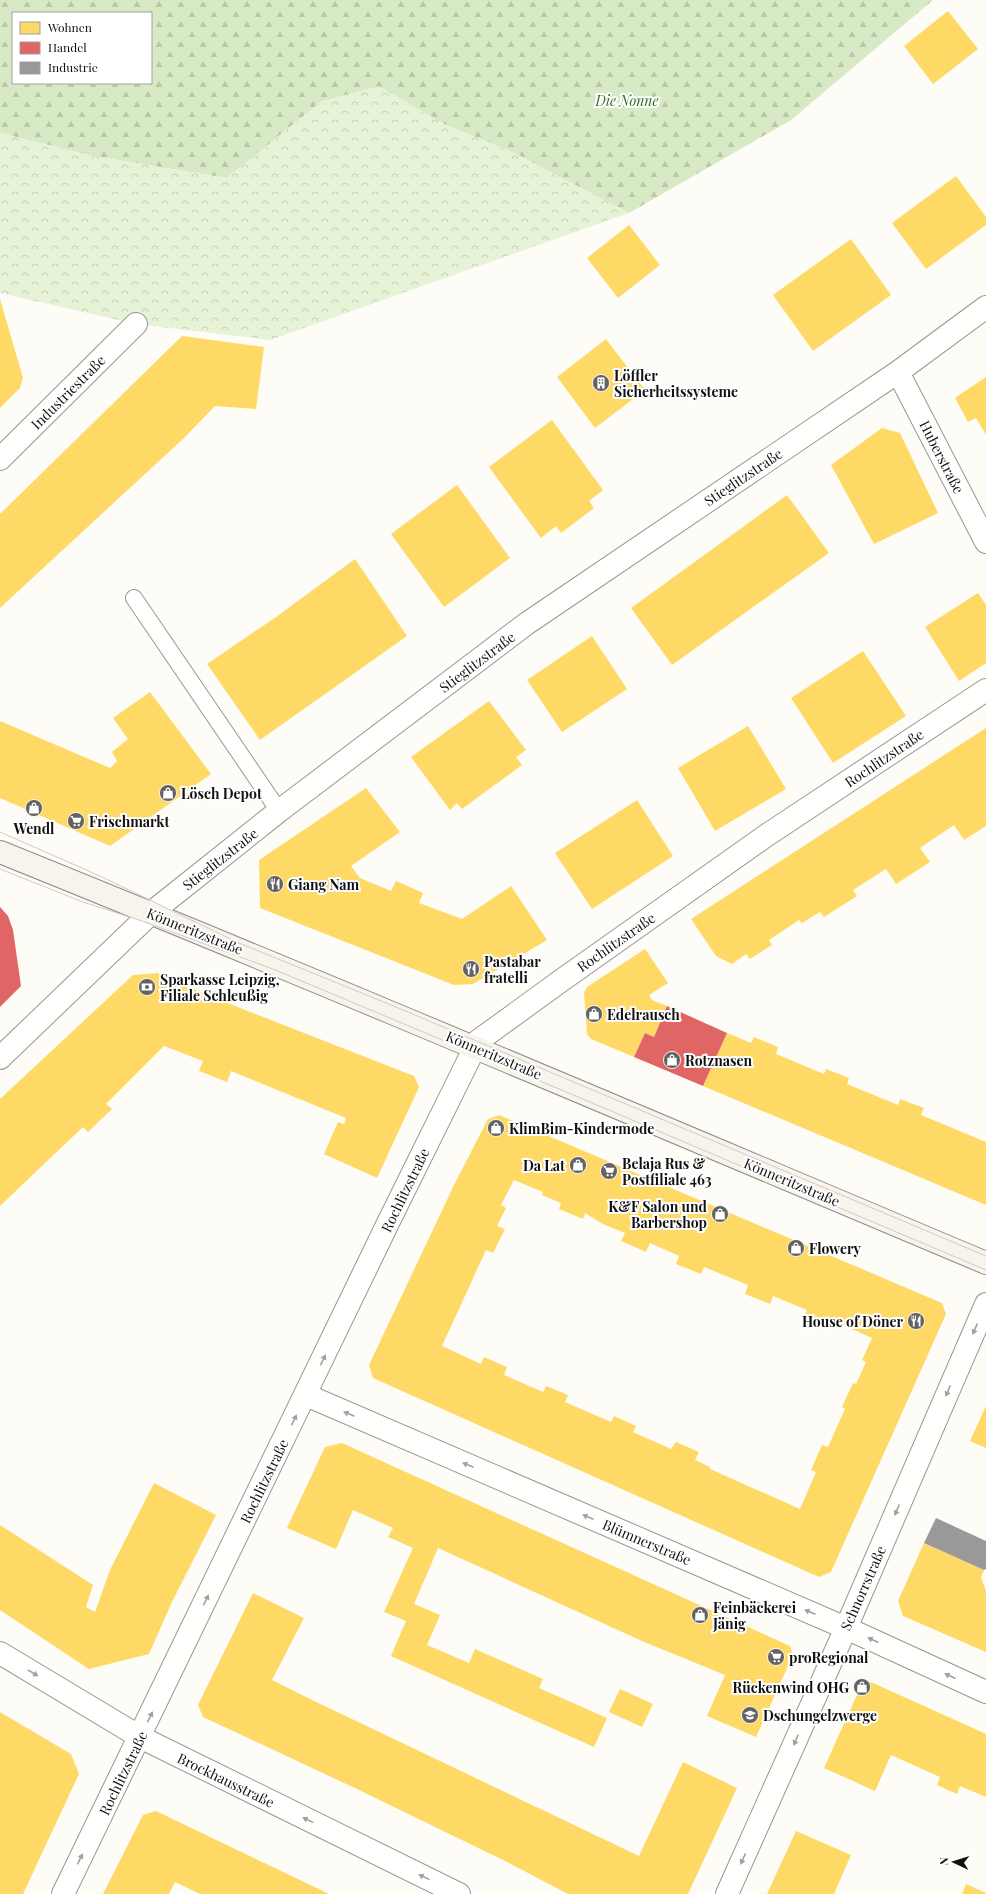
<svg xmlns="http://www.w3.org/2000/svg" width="986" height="1894" viewBox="0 0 986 1894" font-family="'Playfair Display',serif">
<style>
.forest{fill:url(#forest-firs);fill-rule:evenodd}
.park{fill:url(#park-crowns)}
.homes{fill:#ffd966;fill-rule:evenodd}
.shops{fill:#e06666}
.industry{fill:#999}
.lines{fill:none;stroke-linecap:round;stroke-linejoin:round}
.lane-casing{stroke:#979795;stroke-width:18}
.street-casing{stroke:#979795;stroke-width:24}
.secondary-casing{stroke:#8e8d8b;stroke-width:24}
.lane{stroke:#fffffe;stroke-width:16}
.street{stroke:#fffffe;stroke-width:22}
.secondary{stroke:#f6f4eb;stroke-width:22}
.tram{stroke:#d9c6c7;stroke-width:1}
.oneway{fill:#a0a09f}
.labels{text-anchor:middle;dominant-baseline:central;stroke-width:4;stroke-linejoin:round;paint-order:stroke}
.park-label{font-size:14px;font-style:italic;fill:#2f6b1f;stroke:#fff}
.poi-label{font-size:14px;font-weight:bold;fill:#111;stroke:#fff;text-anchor:start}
.street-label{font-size:14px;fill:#111;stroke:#fff}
</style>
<defs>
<pattern id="forest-firs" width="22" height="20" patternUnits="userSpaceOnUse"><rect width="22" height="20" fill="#d8eac5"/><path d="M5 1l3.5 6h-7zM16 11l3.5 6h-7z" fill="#b8c8a8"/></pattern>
<pattern id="park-crowns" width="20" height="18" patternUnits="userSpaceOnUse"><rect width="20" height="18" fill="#e7f3d7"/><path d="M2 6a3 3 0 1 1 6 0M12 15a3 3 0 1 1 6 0" fill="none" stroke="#c5cfb8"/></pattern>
</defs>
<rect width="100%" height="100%" fill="#fdfcf7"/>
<path class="forest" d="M0,0H933L791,120L629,213L514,153L444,124L322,101L227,178L93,156L0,133ZM13,13H151V83H13Z"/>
<path class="park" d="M379,86L444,124L514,153L629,213L270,340L136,324L0,293V133L93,156L227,178L322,101Z"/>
<path class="homes" d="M948,11L978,49L933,84L904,46Z
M956,176L986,217V225L926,269L892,223Z
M629,225L660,265L618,298L587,258Z
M851,239L891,295L813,351L773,295Z
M0,299L23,378L20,388L0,408Z
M182,336L264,347L256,409L215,406L184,438L0,608V514Z
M606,339L645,390L595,428L557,377Z
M986,377V435L976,418L968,422L955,398Z
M552,420L603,490L589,501L594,508L561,533L556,526L541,538L489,467Z
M882,428L900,433L938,513L874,544L831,465Z
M457,485L510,558L444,607L391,534Z
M787,495L829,553L672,665L631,608Z
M355,559L407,636L260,740L207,664L276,617Z
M978,593L986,605V663L959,681L925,627Z
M592,636L627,689L562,732L527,680Z
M863,651L906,716L833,763L791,698Z
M150,692L211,774L110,846L0,798V721L110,768L117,761L112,752L128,739L113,718Z
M489,701L526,750L516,757L522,765L462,809L457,803L450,810L411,757Z
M748,726L786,789L715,831L678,768Z
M986,728V826L964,840L954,825L920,848L930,862L896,884L886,869L853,890L857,896L824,917L820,912L802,923L799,920L769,940L772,945L750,959L746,954L732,964L716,956L691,919Z
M366,788L400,832L351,866L360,878L391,891L396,881L423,893L419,903L462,919L511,886L547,940L473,984L454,985L260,908L259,860Z
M637,800L673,856L592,909L555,853Z
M645,949L668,983L649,995L652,1000L667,1006L654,1037L645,1033L634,1057L591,1039L587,1034L584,993L587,987Z
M158,973L207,995L414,1076L419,1087L377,1178L324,1154L338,1122L344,1124L346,1118L231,1071L227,1082L199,1071L203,1061L164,1046L106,1104L112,1109L88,1132L83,1127L0,1206V1099L133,975Z
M727,1033L751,1043L754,1037L778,1047L776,1054L824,1074L826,1069L849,1078L847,1084L898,1105L900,1099L924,1108L921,1115L986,1142V1205L703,1086Z
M499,1115L942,1303L946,1314L831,1572L819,1577L373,1378L369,1365L455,1183L488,1119ZM514,1180L543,1192L542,1195L561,1203L559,1209L583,1219L585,1213L603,1224L625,1233L621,1241L646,1252L650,1243L679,1256L676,1264L701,1274L704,1267L748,1285L745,1294L770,1304L773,1296L807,1310L804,1318L829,1328L832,1320L872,1338L862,1360L866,1362L856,1384L853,1383L842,1407L845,1409L828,1447L822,1445L811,1470L816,1472L800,1509L710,1469V1467L695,1460L699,1452L676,1442L671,1449L633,1432L636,1426L614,1416L611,1422L565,1402L568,1395L546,1386L543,1392L504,1375L507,1367L484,1357L481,1364L442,1346L486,1250L493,1253L505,1229L497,1226L506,1208L501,1205Z
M986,1406V1448L970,1441Z
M342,1443L790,1646L793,1655L756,1737L707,1716L725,1675L642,1641L438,1548L414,1604L440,1615L427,1645L469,1663L475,1649L543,1679L539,1688L607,1718L594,1747L391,1656L406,1621L384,1612L413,1548L388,1537L393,1528L353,1510L336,1549L287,1528L325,1447Z
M154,1483L216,1515L172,1602L149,1654L89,1669L0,1610V1525L93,1585L86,1607L95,1612L110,1570Z
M924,1543L984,1570L981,1577L986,1591V1652L903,1616L898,1601Z
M253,1593L304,1618L272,1680L308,1698L639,1856L683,1762L737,1788L688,1894H568L507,1862L357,1789L203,1717L198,1705Z
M871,1682L986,1734V1797L960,1786L957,1794L937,1785L940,1777L891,1755L875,1791L824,1768L861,1686Z
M620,1689L653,1704L642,1727L609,1712Z
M0,1712L71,1754L79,1774L23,1894H0Z
M156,1811L233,1848L329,1894H200L175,1882L169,1894H103L143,1815Z
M796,1831L851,1855L834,1894H767Z
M966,1884L986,1893V1894H962Z"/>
<path class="shops" d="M0,907L8,916L13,930L21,986L0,1007Z
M667,1006L727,1033L703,1086L634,1057L645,1033L654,1037Z"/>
<path class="industry" d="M936,1518L986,1541V1569L984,1570L924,1543Z"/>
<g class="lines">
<g class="lane-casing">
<path id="lane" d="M134,598L279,811"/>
</g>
<g class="street-casing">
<path id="street" d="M898,372L986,542
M0,459L136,324
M0,1058L151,913L279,811L526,624L898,372L986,307
M306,1395L846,1628L986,1692
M0,1653L140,1737L459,1894
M63,1894L388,1223L478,1041L562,980L767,835L986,690
M727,1894L846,1628L986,1304"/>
</g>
<g class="secondary-casing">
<path id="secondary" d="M0,852C330,985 658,1125 986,1263"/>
</g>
<use href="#lane" class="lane"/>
<use href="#street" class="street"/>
<use href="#secondary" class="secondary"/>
<path class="tram" d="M0,832L100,876L239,943L396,1007L986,1256
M0,869L83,902L142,921L273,969L571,1094L986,1270"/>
</g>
<defs><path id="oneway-solid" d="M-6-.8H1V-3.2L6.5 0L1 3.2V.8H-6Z"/></defs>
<g class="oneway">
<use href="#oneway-solid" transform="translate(975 1329) rotate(113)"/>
<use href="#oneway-solid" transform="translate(323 1360) rotate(-64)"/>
<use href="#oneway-solid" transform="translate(948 1391) rotate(113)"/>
<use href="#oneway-solid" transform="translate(349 1414) rotate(-157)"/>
<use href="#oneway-solid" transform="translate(294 1420) rotate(-64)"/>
<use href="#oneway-solid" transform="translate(468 1465) rotate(-157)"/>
<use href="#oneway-solid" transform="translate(897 1510) rotate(113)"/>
<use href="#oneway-solid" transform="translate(588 1517) rotate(-157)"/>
<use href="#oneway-solid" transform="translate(206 1600) rotate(-64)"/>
<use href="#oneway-solid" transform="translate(810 1612) rotate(-157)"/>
<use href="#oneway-solid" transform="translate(873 1640) rotate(-155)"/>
<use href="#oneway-solid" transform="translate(33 1673) rotate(31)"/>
<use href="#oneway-solid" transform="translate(950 1676) rotate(-156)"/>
<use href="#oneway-solid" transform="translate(150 1717) rotate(-64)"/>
<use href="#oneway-solid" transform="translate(796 1740) rotate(114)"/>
<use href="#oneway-solid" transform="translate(308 1820) rotate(-154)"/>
<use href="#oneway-solid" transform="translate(80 1859) rotate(-64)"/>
<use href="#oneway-solid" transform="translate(743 1859) rotate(114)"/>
<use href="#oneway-solid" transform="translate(424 1877) rotate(-154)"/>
</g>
<defs>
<g id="building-disc" transform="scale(0.9)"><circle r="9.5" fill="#646362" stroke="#fff"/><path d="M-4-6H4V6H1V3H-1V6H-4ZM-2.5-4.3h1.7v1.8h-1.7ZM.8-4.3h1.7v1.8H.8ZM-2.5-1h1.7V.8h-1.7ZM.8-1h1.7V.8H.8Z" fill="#fff"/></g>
<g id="shop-disc" transform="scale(0.9)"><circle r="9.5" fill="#646362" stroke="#fff"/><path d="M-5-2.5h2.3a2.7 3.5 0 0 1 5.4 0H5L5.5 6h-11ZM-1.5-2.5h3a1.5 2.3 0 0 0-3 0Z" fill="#fff"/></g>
<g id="supermarket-disc" transform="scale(0.9)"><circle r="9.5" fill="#646362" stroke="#fff"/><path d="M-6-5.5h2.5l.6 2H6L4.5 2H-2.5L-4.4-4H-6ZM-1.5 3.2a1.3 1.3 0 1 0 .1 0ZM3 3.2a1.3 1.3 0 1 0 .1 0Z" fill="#fff"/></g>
<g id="restaurant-disc" transform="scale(0.9)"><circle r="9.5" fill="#646362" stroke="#fff"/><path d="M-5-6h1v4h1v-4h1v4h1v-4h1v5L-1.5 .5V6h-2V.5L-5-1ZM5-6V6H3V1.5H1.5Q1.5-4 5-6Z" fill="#fff"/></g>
<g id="bank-disc" transform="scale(0.9)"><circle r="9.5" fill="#646362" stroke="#fff"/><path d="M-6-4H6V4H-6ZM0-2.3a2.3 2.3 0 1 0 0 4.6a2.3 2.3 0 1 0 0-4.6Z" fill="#fff"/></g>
<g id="school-disc" transform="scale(0.9)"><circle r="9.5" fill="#646362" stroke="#fff"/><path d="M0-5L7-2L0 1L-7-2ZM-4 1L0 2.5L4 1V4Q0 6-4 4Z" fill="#fff"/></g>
</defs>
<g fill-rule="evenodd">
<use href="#building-disc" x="601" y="383"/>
<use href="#shop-disc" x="168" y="793"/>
<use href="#shop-disc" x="34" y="808"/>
<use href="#supermarket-disc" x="76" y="821"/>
<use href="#restaurant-disc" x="275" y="884"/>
<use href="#restaurant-disc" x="471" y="969"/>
<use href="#bank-disc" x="147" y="987"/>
<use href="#shop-disc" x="594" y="1014"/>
<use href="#shop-disc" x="672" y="1060"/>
<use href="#shop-disc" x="496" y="1128"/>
<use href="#shop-disc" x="578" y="1165"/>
<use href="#supermarket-disc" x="609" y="1171"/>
<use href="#shop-disc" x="720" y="1214"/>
<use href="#shop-disc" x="796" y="1248"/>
<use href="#restaurant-disc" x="916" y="1321"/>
<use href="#shop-disc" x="700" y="1615"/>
<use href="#supermarket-disc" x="776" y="1657"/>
<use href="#shop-disc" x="862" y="1687"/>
<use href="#school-disc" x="750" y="1715"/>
</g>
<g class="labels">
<g class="park-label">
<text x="627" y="100">Die Nonne</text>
</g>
<g class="poi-label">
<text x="614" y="375">Löffler<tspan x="614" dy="16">Sicherheitssysteme</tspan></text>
<text x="181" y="793">Lösch Depot</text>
<text x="89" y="821">Frischmarkt</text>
<text x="34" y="828" text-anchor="middle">Wendl</text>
<text x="288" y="884">Giang Nam</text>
<text x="484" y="961">Pastabar<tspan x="484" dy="16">fratelli</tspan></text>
<text x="160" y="979">Sparkasse Leipzig,<tspan x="160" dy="16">Filiale Schleußig</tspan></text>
<text x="607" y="1014">Edelrausch</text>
<text x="685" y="1060">Rotznasen</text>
<text x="509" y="1128">KlimBim-Kindermode</text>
<text x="622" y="1163">Belaja Rus &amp;<tspan x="622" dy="16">Postfiliale 463</tspan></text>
<text x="565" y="1165" text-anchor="end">Da Lat</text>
<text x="707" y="1206" text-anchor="end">K&amp;F Salon und<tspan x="707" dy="16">Barbershop</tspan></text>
<text x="809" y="1248">Flowery</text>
<text x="903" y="1321" text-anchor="end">House of Döner</text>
<text x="713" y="1607">Feinbäckerei<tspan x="713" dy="16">Jänig</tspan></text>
<text x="789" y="1657">proRegional</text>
<text x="849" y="1687" text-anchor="end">Rückenwind OHG</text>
<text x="763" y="1715">Dschungelzwerge</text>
</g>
<g class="street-label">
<text transform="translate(68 392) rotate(-45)">Industriestraße</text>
<text transform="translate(942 457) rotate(63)">Huberstraße</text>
<text transform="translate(743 477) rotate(-34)">Stieglitzstraße</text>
<text transform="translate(477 662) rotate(-37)">Stieglitzstraße</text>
<text transform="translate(884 758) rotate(-34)">Rochlitzstraße</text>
<text transform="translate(220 859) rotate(-38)">Stieglitzstraße</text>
<text transform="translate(195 931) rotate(22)">Könneritzstraße</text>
<text transform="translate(616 942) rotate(-35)">Rochlitzstraße</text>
<text transform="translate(494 1055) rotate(23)">Könneritzstraße</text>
<text transform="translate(792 1182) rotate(23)">Könneritzstraße</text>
<text transform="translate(405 1190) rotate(-64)">Rochlitzstraße</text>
<text transform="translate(264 1481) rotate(-64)">Rochlitzstraße</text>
<text transform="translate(647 1542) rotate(23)">Blümnerstraße</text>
<text transform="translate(863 1588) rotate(-66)">Schnorrstraße</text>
<text transform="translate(123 1773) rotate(-64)">Rochlitzstraße</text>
<text transform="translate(226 1780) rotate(26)">Brockhausstraße</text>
</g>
</g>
<rect x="12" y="12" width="140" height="72" fill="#ffffff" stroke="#a0a0a0"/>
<rect x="20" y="22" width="20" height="12" fill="#ffd966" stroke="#a0a0a0"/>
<text x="48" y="32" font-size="12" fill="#111111">Wohnen</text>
<rect x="20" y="42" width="20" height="12" fill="#e06666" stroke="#a0a0a0"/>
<text x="48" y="52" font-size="12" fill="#111111">Handel</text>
<rect x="20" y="62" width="20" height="12" fill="#999999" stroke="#a0a0a0"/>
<text x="48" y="72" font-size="12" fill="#111111">Industrie</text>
<g transform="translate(954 1862) rotate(274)" stroke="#ffffff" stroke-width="3" paint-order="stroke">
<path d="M0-3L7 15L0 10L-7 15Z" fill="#111111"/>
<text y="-6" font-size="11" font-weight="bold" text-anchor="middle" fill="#111111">N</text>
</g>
</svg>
